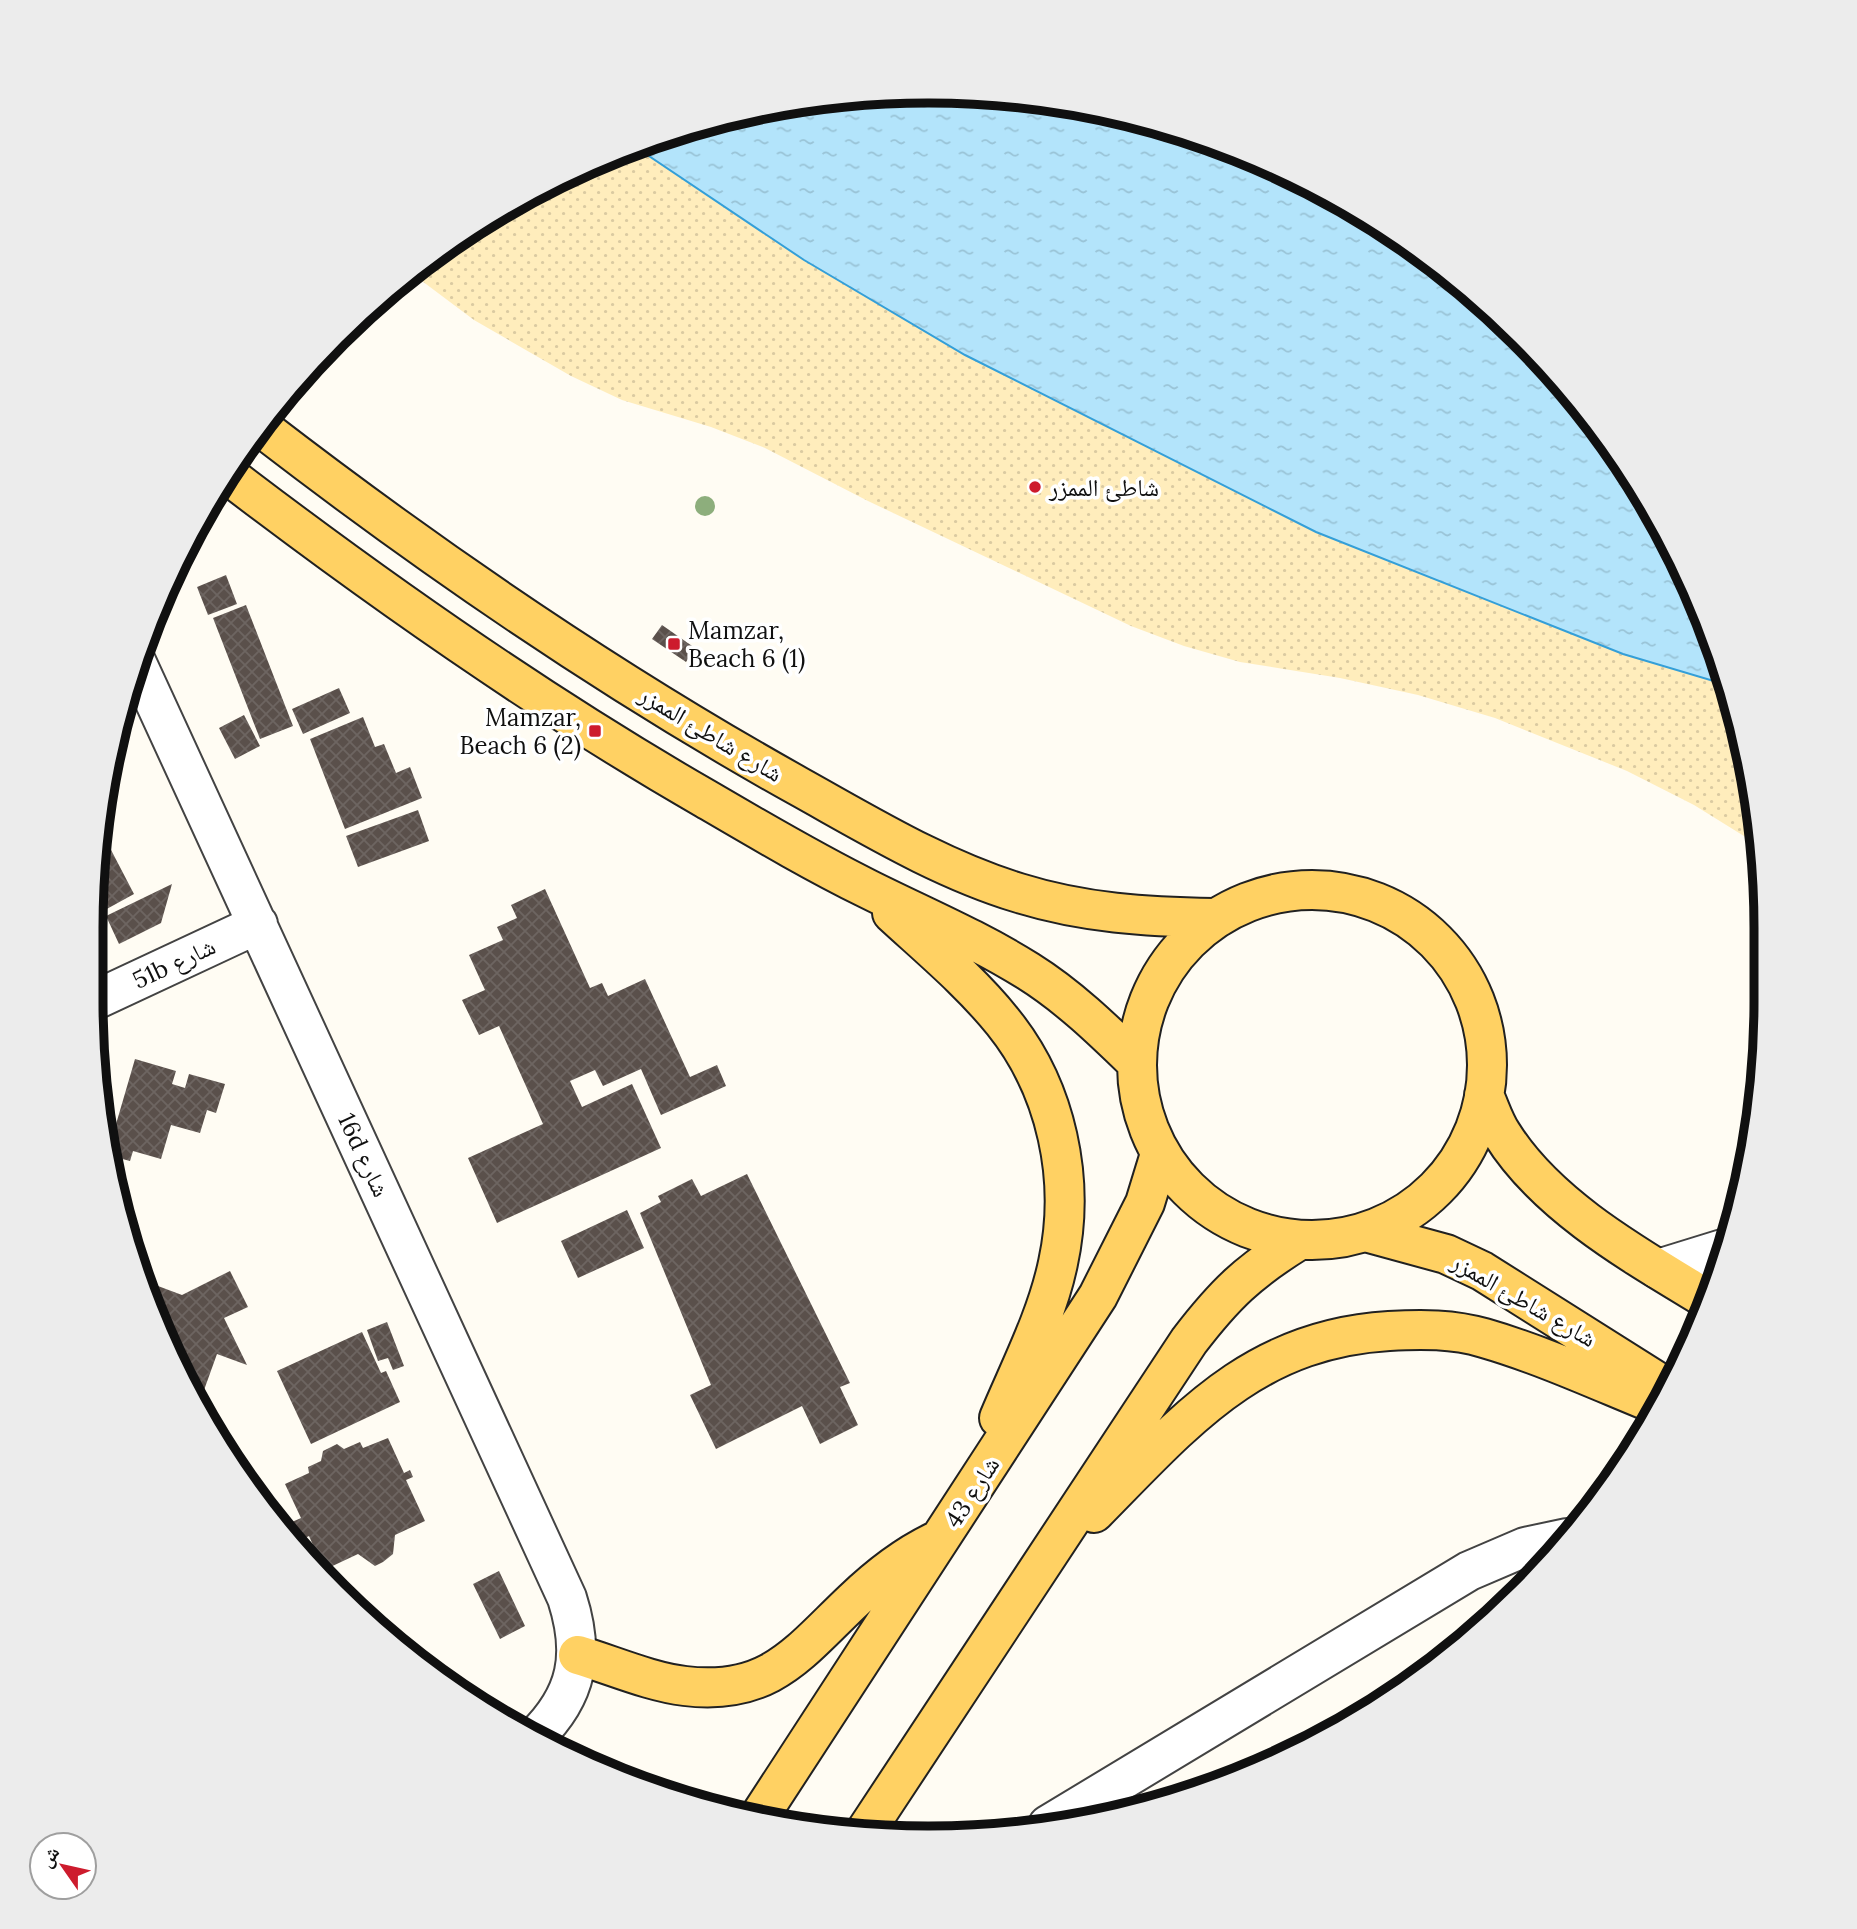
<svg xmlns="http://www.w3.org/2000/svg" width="1857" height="1929" viewBox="0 0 1857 1929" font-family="Lora,'Noto Naskh Arabic',serif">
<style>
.sand{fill:url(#sand-dots)}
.water{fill:url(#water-ripples);stroke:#349fd8;stroke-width:2}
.building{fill:url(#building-cross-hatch)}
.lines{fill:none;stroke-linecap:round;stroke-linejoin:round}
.minor-casing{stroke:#434343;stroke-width:42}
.major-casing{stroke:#212121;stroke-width:42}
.minor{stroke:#fff;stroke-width:38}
.major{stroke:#ffd163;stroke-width:38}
.tree{fill:#8dae7c}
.poi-dot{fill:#cd1b2d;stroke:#fff;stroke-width:2.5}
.labels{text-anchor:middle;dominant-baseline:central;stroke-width:7;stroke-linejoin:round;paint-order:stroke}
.poi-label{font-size:24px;fill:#101010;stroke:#fff;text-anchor:start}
.street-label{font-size:24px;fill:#101010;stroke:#fff}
.rim{fill:none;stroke:#101010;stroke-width:9}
</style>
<defs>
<pattern id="sand-dots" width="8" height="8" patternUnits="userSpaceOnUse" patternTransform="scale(1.75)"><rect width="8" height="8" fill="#ffedbc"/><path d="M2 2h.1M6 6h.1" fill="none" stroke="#dacaa1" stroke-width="1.8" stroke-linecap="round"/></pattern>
<pattern id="water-ripples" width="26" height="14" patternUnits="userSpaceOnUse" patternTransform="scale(1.75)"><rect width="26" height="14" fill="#b3e4fb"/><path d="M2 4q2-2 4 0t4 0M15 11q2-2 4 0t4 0" fill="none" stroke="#99c3d6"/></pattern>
<pattern id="building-cross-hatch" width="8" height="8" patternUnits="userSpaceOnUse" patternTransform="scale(1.75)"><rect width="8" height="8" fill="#5a504b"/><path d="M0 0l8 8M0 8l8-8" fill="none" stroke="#6d6561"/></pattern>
</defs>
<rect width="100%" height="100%" fill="#fffcf3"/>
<path class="sand" d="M637,148L804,260L964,355L1316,532L1623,654L1727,685L1737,711L1760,846L1694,805L1627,771L1495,718L1418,695L1340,678L1240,662L1184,646L1131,626L868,501L765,448L711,427L622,400L571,376L474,320L410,272L558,178Z"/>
<path class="water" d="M873,93L1037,98L1197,135L1347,203L1480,299L1593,418L1679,558L1727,685L1623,654L1316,532L965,355L804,260L637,148L711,120Z"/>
<path class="building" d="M226,575L237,604L208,615L197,587Z
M246,605L293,726L260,739L213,618Z
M662,625L695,648L686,662L652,639Z
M339,688L350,713L303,734L292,709Z
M244,715L260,746L235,759L219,728Z
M363,717L375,747L384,744L396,773L410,767L422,798L345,829L310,739Z
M418,810L429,841L358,867L346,836Z
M109,846L134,894L94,916L97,853Z
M172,884L161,923L119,944L106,916Z
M545,889L590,988L602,983L608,996L645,979L690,1077L717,1065L726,1086L661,1115L641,1069L603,1086L595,1070L570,1081L582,1107L632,1084L661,1148L497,1223L468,1158L543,1124L499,1026L479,1035L462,1000L485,990L469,955L503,940L497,927L517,918L511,905Z
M135,1059L176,1071L172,1084L185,1088L189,1074L225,1084L216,1113L207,1110L200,1133L171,1125L161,1159L133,1151L130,1161L107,1155Z
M747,1174L850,1383L840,1387L858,1425L820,1444L802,1406L716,1449L690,1395L711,1385L640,1213L661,1202L658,1196L692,1179L701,1196Z
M627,1210L644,1248L578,1278L561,1241Z
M230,1271L248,1307L224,1318L247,1365L217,1354L199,1404L155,1321L142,1280L182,1295Z
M387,1322L404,1366L393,1370L388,1358L378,1361L367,1330Z
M362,1332L381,1373L386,1371L400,1402L311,1444L277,1371Z
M388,1438L404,1473L410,1470L413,1477L406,1480L425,1521L395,1535L393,1554L383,1562L375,1566L358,1554L324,1570L309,1536L301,1540L292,1522L301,1518L285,1484L309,1473L308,1467L321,1461L323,1451L337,1444L344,1449L360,1442L363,1448Z
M499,1571L525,1626L500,1639L473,1584Z"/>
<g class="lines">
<g class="minor-casing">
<path id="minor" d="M135,659L567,1598C585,1654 578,1695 535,1737
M91,1002L258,924
M1658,1269L1726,1248
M1048,1825L1469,1571L1525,1547L1567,1538"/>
</g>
<g class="major-casing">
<path id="major" d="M262,428C432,559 610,681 798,786C870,826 940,869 1019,893C1083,913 1147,917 1214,918
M228,475C381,592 539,703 706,799C759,830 813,862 868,889C922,916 977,939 1028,971C1068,996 1102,1029 1136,1062
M1137 1065a175 175 0 1 1 350 0a175 175 0 1 1-350 0Z
M892,913C930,948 971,982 1003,1022C1057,1089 1076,1180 1058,1263C1047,1316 1020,1368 999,1418
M1484,1095C1490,1108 1494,1122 1502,1134C1547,1206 1636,1256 1707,1299
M1369,1233L1446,1254L1482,1271L1669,1389
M1094,1513C1184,1422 1252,1339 1389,1331C1422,1329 1453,1329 1484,1338C1543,1355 1601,1382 1658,1405
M578,1655C612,1665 650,1682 685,1686C770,1696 798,1653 853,1601C878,1577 903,1557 934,1542
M759,1817L1098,1296L1145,1203L1160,1154
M865,1832L1189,1341C1225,1294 1248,1272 1298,1241"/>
</g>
<use href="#minor" class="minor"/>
<use href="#major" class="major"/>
</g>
<circle class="tree" cx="705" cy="506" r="10"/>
<g class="poi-dot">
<circle cx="1035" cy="487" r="7"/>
<rect x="667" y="637" width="14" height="14" rx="3.5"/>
<rect x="588" y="724" width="14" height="14" rx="3.5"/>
</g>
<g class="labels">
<g class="poi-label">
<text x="1049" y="487">شاطئ الممزر</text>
<text x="688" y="630">Mamzar,<tspan x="688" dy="28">Beach 6 (1)</tspan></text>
<text x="581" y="717" text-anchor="end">Mamzar,<tspan x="581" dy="28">Beach 6 (2)</tspan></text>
</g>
<g class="street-label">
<text transform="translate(711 734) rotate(31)">شارع شاطئ الممزر</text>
<text transform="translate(174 963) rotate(-25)">51b شارع</text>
<text transform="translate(364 1155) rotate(65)">16d شارع</text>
<text transform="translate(1524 1300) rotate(30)">شارع شاطئ الممزر</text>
<text transform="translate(972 1492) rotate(-57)">شارع 43</text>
</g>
</g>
<path d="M0 0H1857V1929H0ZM928 103H929A825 825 0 0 1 1754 928V1001A825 825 0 0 1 929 1826H928A825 825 0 0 1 103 1001V928A825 825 0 0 1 928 103Z" fill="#ececec" fill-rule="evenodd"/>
<path class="rim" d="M928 103H929A825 825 0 0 1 1754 928V1001A825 825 0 0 1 929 1826H928A825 825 0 0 1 103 1001V928A825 825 0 0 1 928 103Z"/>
<g transform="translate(63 1866) rotate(304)"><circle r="33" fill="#ffffff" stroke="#9f9f9f" stroke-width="2"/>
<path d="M0-5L12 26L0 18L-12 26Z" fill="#cd1b2d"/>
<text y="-10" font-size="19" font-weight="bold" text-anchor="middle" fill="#101010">ش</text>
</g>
</svg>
